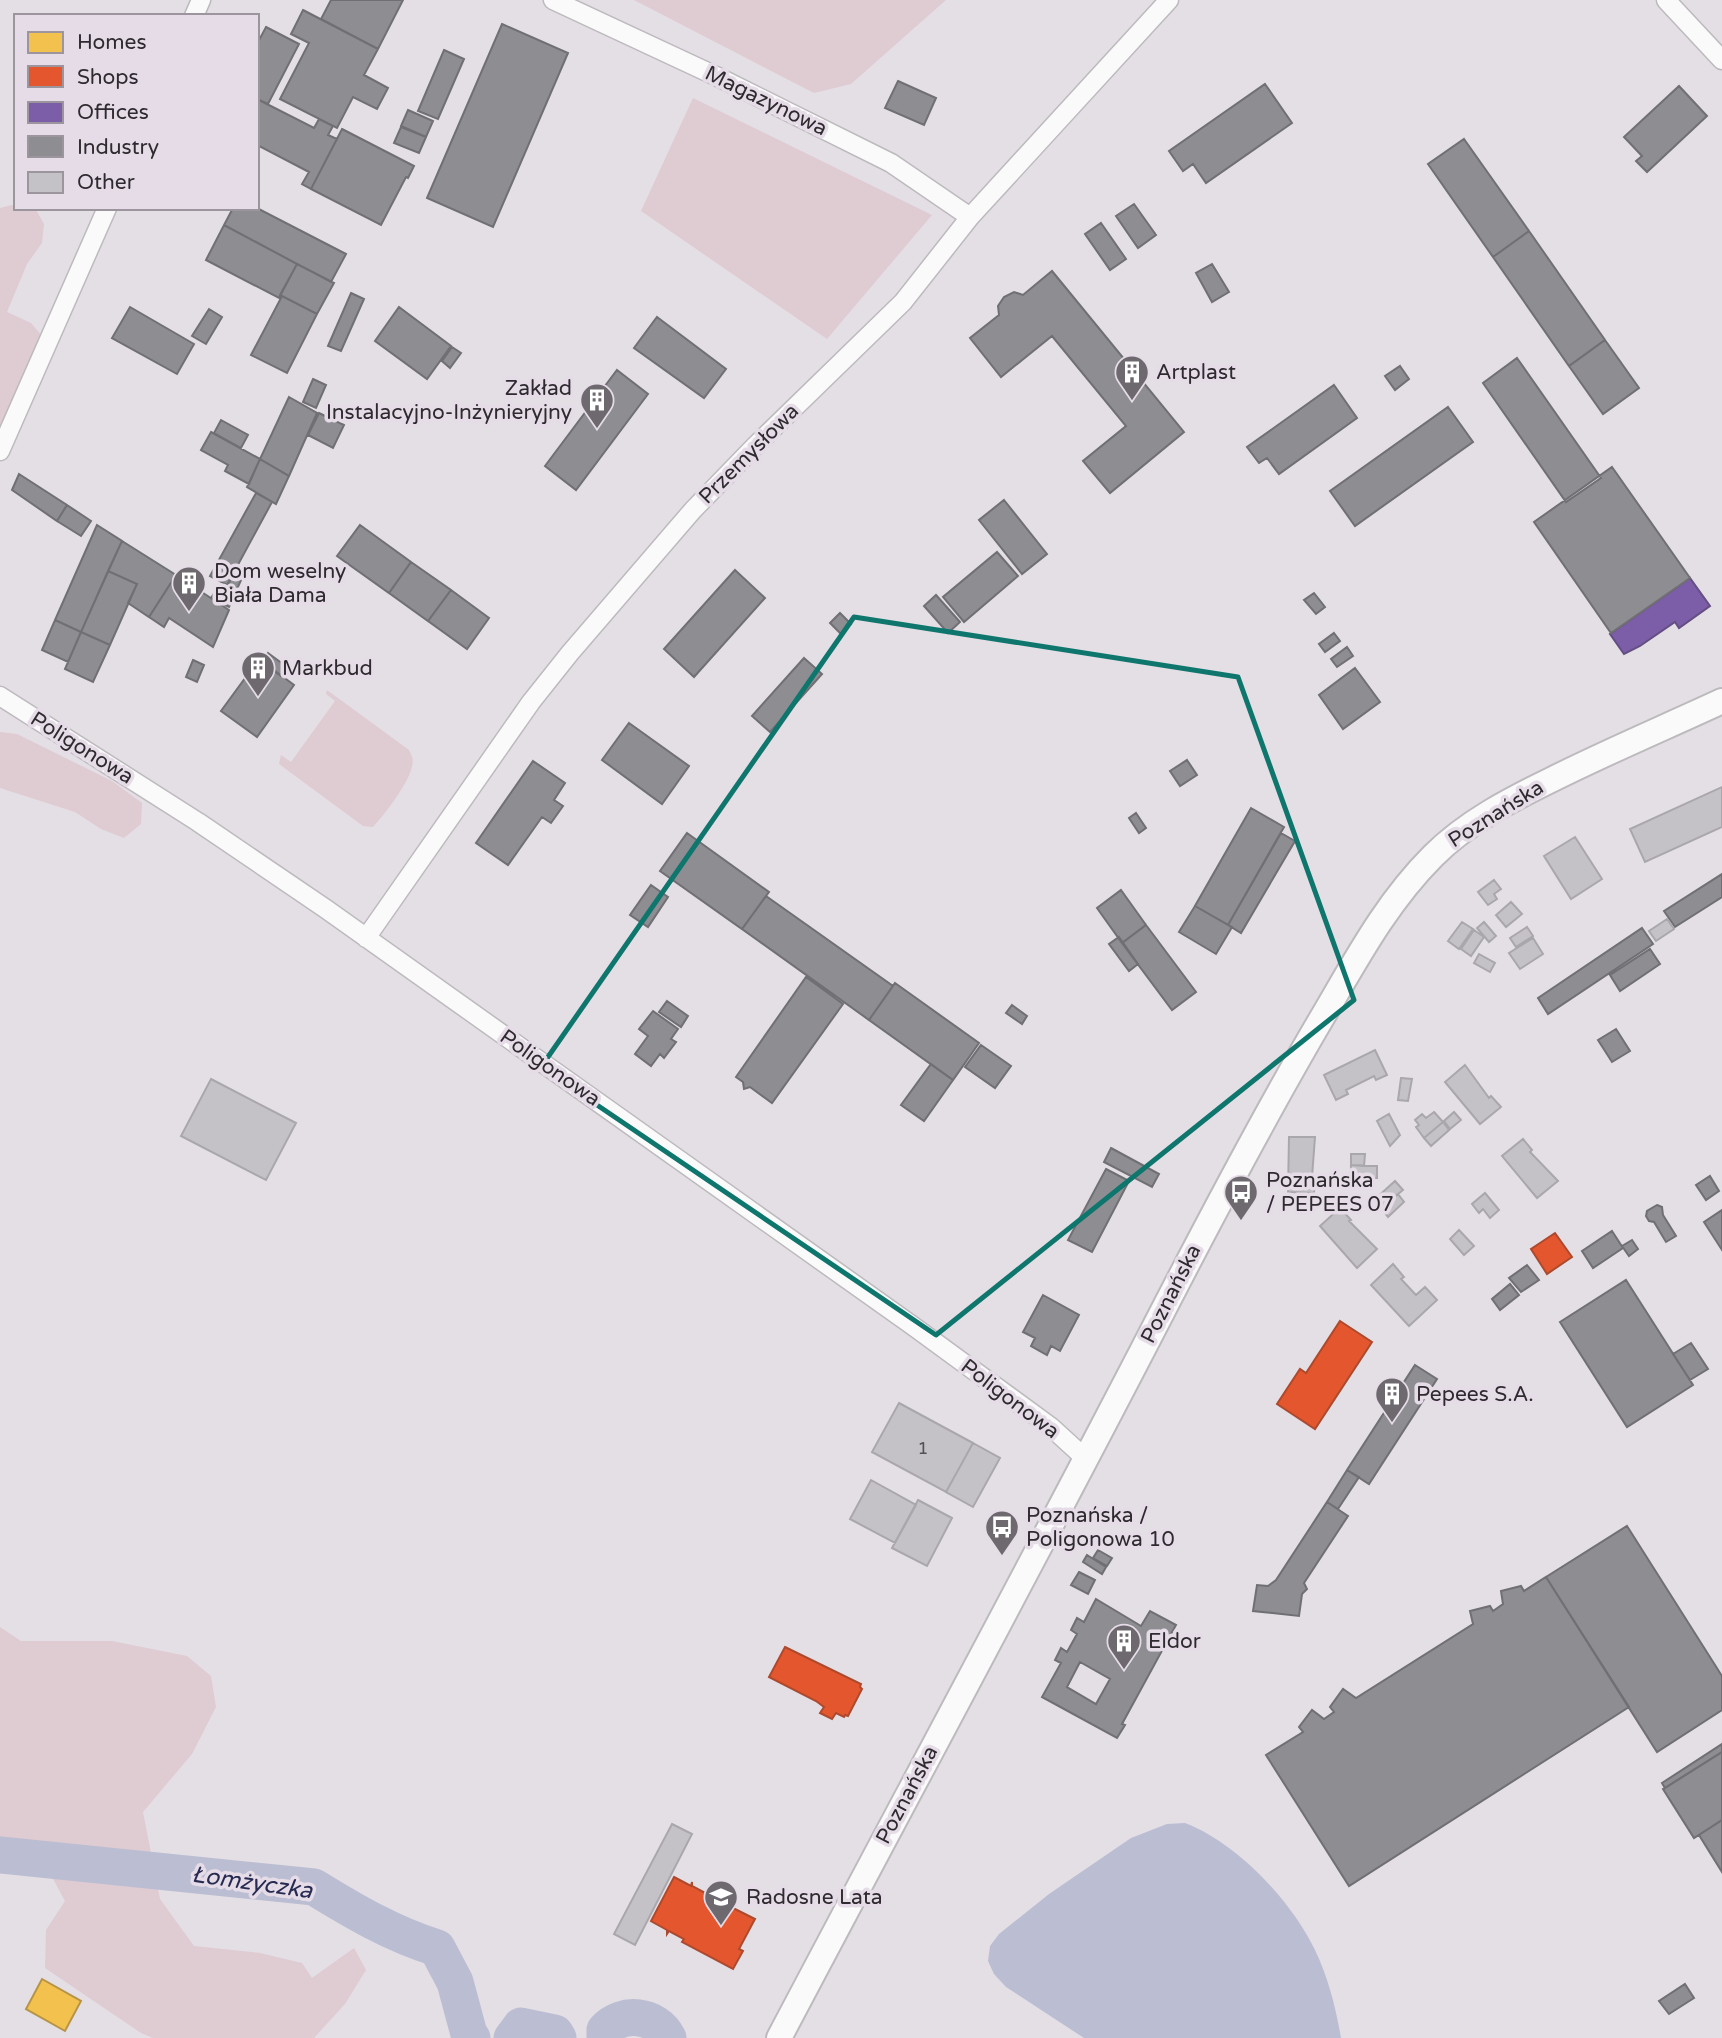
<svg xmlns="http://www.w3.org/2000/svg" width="1722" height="2038" viewBox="0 0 1722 2038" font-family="'Varela Round',sans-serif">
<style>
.green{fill:#dfcbd2}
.water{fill:#bbbdd2}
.homes{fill:#f2c14e;stroke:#b79445;stroke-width:2}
.shops{fill:#e4572e;stroke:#ad4a2e;stroke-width:2}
.offices{fill:#7b5ea7;stroke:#644e83;stroke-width:2}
.industry{fill:#8d8d92;stroke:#706f74;stroke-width:2;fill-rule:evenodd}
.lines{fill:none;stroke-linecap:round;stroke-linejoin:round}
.river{stroke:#bbbdd2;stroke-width:37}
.building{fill:#c5c2c7;stroke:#aaa7ac;stroke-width:2}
.minor-casing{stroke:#bdbabe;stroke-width:21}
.secondary-casing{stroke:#bdbabe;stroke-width:28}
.minor{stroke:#fbfafb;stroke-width:18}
.secondary{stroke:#fbfafb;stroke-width:24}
.marked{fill:none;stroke:#0f766e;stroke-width:5;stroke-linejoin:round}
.labels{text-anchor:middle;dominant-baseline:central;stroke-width:7;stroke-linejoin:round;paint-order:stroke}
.number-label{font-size:18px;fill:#545055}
.street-label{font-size:21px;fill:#2e2a2f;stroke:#e5dce8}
.poi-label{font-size:21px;fill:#2e2a2f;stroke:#e5dce8;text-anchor:start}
.water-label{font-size:23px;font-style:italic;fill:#272a51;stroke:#e5dce8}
</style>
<rect width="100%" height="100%" fill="#e4dfe5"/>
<path class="green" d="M634,0H946L851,84L814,93Z
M693,98L932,215L827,339L641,211Z
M12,205L16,206V208H35L44,224L42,243L27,264L7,312L31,323L43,337L0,436V208Z
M327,690L409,750C412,756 414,760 412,766C409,783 385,814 373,827L363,826L279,764L281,755L291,762L335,701L326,694Z
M0,732L17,734L112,781L142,803L141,824L124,838L101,829L75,812L0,788Z
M0,1627L21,1641H112L187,1656L211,1676L216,1707L192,1754L143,1812L160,1899L194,1946L260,1953L302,1963L312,1978L354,1948L366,1970L345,2004L314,2038H153L141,2033L45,1968L46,1930L65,1901L52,1877L0,1867Z"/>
<path class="water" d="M1185,1823C1237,1843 1291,1900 1315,1950C1328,1977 1336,2008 1341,2038H1084L1006,1987L994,1974L988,1961L990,1946L999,1934L1049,1894L1131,1838L1167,1824Z"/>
<path class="homes" d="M42,1979L81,2001L65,2031L26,2009Z"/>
<path class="shops" d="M1555,1233L1572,1257L1547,1274L1531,1249Z
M1340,1321L1372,1342L1315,1429L1277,1404L1300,1369L1306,1373Z
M785,1647L861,1684L860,1687L862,1689L848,1716L845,1715L844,1717L836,1713L832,1719L820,1713L824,1707L816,1701L769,1677Z
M674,1877L691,1886L692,1882V1886L707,1894L709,1891L727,1900L725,1904L755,1919L739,1949L743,1951L733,1969L682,1942L684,1939L669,1931L667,1934V1930L651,1921Z"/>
<path class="offices" d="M1690,578L1710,606L1679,628L1675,622L1640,646L1624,654L1610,634Z"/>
<path class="industry" d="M331,0H403L378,49L321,19Z
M303,10L378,49L364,75L388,88L377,109L353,97L337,128L280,99L309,43L291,34Z
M502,24L568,53L493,227L427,198Z
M266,27L299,44L268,104L257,99V44Z
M444,50L464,59L438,119L418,111Z
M898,81L936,98L924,125L885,108Z
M1265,84L1292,123L1206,183L1193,164L1183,171L1169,151Z
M1679,86L1707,116L1647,172L1636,161L1642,156L1624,137Z
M257,99L314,128L319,119L333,126L328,135L337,139L311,189L302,184L309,172L257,145Z
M408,110L433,121L426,137L401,126Z
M401,127L426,137L419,153L394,143Z
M342,129L414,166L408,178L406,177L381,225L311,189Z
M1464,139L1529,231L1493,257L1428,164Z
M1134,204L1156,235L1138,248L1116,216Z
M233,208H257L346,254L331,282L224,225Z
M1101,223L1126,259L1110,270L1085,234Z
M224,225L297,264L279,298L206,260Z
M1529,231L1605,340L1569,366L1493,257Z
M297,264L334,283L317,314L280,295Z
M1212,264L1229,292L1212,302L1196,273Z
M1052,271L1184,432L1110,493L1083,461L1126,426L1052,336L1001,377L970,338L999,315L998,306L1004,297L1014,292L1023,295Z
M351,293L364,299L341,351L328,346Z
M282,296L317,314L287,373L251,355Z
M130,307L194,344L177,374L112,338Z
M399,307L451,346L427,379L375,341Z
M209,309L222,317L206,344L192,336Z
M657,317L726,369L704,398L634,348Z
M1605,340L1639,388L1603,414L1569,366Z
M452,347L461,353L450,368L442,361Z
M1517,358L1601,478L1566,502L1483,383Z
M1400,366L1409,379L1395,390L1385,376Z
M617,370L648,394L576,490L545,466Z
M313,379L326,385L316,408L303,402Z
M1334,385L1357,418L1279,474L1267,458L1259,463L1247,447Z
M289,397L317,413L289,476L260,459Z
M1448,407L1473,442L1355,526L1330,491Z
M319,413L344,425L333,448L308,435Z
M221,420L248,435L241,448L214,433Z
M211,432L260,459L249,484L225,471L228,465L201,450Z
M260,459L289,476L276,504L247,487Z
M1612,467L1690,578L1611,633L1534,522Z
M19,474L67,505L57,521L12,490Z
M256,493L272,502L227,585L210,576Z
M1004,500L1047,554L1022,574L979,520Z
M67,505L91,521L81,536L57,521Z
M97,525L122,541L81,632L55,620Z
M360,525L411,562L389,593L337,556Z
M122,541L176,575L149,617L128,603L137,584L108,571Z
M997,552L1018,576L964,622L943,597Z
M411,562L451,590L428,621L389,593Z
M735,570L765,598L694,677L664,649Z
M108,571L137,584L110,645L81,632Z
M233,574L242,578L233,598L224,594Z
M176,575L229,610L213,647L169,618L164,627L149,617Z
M216,590L233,599L229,607L211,598Z
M451,590L489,618L467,649L428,621Z
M1314,593L1325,607L1316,614L1304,600Z
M936,595L960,622L948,633L924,606Z
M840,613L851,624L841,634L830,623Z
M55,620L81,632L68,662L42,650Z
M81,632L110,645L93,682L65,669Z
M1334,633L1340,641L1325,652L1319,644Z
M1347,647L1353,656L1337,667L1331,659Z
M268,653L287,667L281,676L262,662Z
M804,658L822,674L770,732L752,716Z
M259,659L294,685L257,737L221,711Z
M193,660L204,665L197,682L186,677Z
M1355,668L1380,702L1343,729L1319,695Z
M629,723L689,766L662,804L602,760Z
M1187,760L1197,775L1180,786L1170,771Z
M533,761L565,783L554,800L563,806L551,823L542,817L508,865L476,843Z
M1251,808L1284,827L1228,925L1195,906Z
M1136,813L1146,828L1139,833L1129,818Z
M687,833L769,892L742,929L660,871Z
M1281,833L1295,841L1241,933L1228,925Z
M1722,874V897L1675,927L1664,911Z
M651,885L668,897L648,927L630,915Z
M1121,890L1146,925L1122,943L1097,908Z
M766,896L893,986L869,1020L742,929Z
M1195,906L1232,927L1216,954L1179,932Z
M1146,925L1196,992L1172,1010L1122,943Z
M1642,928L1653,944L1548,1014L1538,998Z
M1119,937L1138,964L1129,971L1109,944Z
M1650,949L1660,964L1620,991L1610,975Z
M806,977L843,1004L772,1103L750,1087L744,1089L743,1082L736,1077Z
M895,983L979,1043L953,1080L869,1020Z
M667,1001L688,1016L681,1027L659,1012Z
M1012,1005L1027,1016L1022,1024L1006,1013Z
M653,1011L678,1029L671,1039L676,1042L664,1058L660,1054L651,1066L635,1054L648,1036L639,1029Z
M1616,1029L1630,1051L1612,1062L1598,1040Z
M981,1045L1011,1066L995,1088L965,1067Z
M931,1064L953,1080L924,1121L901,1105Z
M1111,1148L1159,1174L1152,1187L1104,1162Z
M1106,1169L1129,1181L1092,1252L1068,1240Z
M1710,1176L1719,1191L1706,1200L1696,1185Z
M1657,1205L1662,1207L1663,1215L1676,1236L1666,1242L1654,1222L1649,1221L1646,1216L1647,1211Z
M1722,1210V1250L1704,1222Z
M1612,1231L1623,1248L1593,1268L1582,1251Z
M1632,1240L1638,1249L1629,1256L1622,1246Z
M1527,1265L1539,1280L1521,1292L1509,1278Z
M1626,1280L1693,1385L1627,1427L1560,1322Z
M1510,1284L1519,1295L1500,1310L1492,1299Z
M1043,1295L1079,1315L1060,1351L1051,1346L1047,1355L1031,1346L1035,1338L1023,1332Z
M1691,1343L1708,1369L1690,1380L1673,1354Z
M1415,1365L1437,1379L1369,1484L1347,1470Z
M1347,1470L1359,1477L1338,1509L1327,1502Z
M1327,1502L1348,1516L1304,1583L1307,1589L1302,1594L1299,1616L1253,1611L1257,1585L1268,1586L1276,1580Z
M1627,1526L1722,1676V1710L1657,1752L1546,1577Z
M1098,1550L1112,1558L1107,1566L1093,1558Z
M1087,1555L1106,1567L1102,1574L1083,1562Z
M1079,1572L1095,1580L1088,1594L1071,1585Z
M1546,1577L1629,1707L1349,1886L1266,1755L1303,1732L1299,1727L1312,1710L1324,1719L1334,1712L1330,1707L1343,1689L1356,1698L1473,1624L1470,1611L1490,1606L1493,1611L1503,1604L1501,1591L1521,1586L1524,1591Z
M1096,1599L1141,1626L1150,1611L1176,1625L1122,1724L1125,1725L1117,1738L1042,1697L1061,1663L1055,1660L1061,1648L1067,1652L1077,1634L1071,1630L1077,1618L1084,1622ZM1080,1662L1110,1679L1096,1704L1067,1687Z
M1722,1744V1752L1665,1788L1662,1783Z
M1722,1752V1820L1694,1838L1663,1789Z
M1722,1820V1872L1699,1835Z
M1685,1984L1694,1998L1669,2014L1659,2001Z"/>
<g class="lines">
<path class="river" d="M0,1855L314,1887C353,1911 392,1934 437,1948L455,1982L469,2034L472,2038
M512,2038L521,2026L555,2033L558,2038
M605,2038V2030C622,2011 656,2014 668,2038"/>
</g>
<path class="building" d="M1722,787V827L1645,862L1630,829Z
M1575,837L1602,879L1571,899L1544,856Z
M1494,880L1501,889L1494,894L1497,899L1488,905L1478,892Z
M1511,902L1522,914L1506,927L1496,915Z
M1667,919L1674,929L1656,941L1649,931Z
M1462,922L1473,929L1459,949L1448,941Z
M1484,922L1496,936L1489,942L1477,928Z
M1527,927L1533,936L1516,947L1510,938Z
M1474,930L1484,937L1471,956L1461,949Z
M1533,938L1543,954L1520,969L1509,953Z
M1479,954L1495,963L1490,972L1474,963Z
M1375,1050L1387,1075L1376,1080L1374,1076L1346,1090L1348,1094L1336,1100L1324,1075Z
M1465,1065L1489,1098L1491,1096L1501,1107L1480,1124L1445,1082Z
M1401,1078L1412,1079L1408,1101L1398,1100Z
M211,1079L296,1123L266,1180L181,1136Z
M1434,1112L1443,1122L1424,1138L1416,1127L1419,1125L1415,1120L1422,1114L1426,1118Z
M1454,1112L1461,1120L1450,1129L1444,1121Z
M1389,1114L1400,1135L1390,1146L1377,1121Z
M1443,1122L1449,1130L1431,1146L1424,1138Z
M1289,1137H1315L1312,1177H1315L1314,1193L1288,1192Z
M1523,1139L1532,1150L1530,1152L1558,1181L1537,1198L1502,1156Z
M1351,1154H1365L1364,1166L1351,1165Z
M1351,1165L1377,1166V1178H1351Z
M1395,1181L1403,1190L1381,1208L1374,1200Z
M1485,1193L1499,1210L1490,1218L1483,1209L1479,1213L1472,1204Z
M1398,1194L1404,1202L1388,1217L1381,1208Z
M1340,1208L1351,1220L1349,1221L1377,1249L1357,1268L1320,1226Z
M1459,1230L1474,1246L1464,1255L1450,1239Z
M1393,1264L1404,1277L1401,1279L1416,1295L1425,1287L1437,1300L1409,1326L1371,1285Z
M899,1403L973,1443L946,1492L872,1452Z
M973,1443L1000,1458L973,1507L946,1492Z
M871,1480L916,1505L895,1543L850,1519Z
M918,1500L952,1518L927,1566L892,1548Z
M672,1824L692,1834L635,1945L614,1934Z"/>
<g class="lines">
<g class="minor-casing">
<path id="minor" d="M553,0L718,77L891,163L970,217
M1666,0L1722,60
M194,16L201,0
M0,451L107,208
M0,696L198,822L326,909L913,1326L1051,1427L1086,1459
M366,938L531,702L570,653L693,510L754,447L903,302L970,217L1169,0"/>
</g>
<g class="secondary-casing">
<path id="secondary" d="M779,2038C904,1801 1031,1566 1154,1328C1208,1223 1263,1118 1323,1016C1356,960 1386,903 1433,856C1467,822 1510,800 1553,779C1609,751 1666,727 1722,701"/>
</g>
<use href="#minor" class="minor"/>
<use href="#secondary" class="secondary"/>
</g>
<path class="marked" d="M854,617L1238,677L1354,1000L936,1335L541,1067Z"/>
<defs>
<g id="building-pin" transform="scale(1.75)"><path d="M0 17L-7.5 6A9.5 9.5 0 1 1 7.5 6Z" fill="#6e696f" stroke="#e5dce8"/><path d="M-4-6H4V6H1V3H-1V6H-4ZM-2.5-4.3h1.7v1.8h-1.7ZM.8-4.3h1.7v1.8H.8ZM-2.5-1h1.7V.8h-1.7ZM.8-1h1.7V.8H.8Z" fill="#fff"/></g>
<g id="bus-pin" transform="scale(1.75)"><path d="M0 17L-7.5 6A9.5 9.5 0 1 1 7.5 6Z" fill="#6e696f" stroke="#e5dce8"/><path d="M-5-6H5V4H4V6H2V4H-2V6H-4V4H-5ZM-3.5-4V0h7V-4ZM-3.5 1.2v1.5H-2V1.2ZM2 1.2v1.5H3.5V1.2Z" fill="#fff"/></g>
<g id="school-pin" transform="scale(1.75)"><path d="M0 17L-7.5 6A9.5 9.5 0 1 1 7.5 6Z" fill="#6e696f" stroke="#e5dce8"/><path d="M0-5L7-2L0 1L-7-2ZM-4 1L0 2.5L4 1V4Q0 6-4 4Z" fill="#fff"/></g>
</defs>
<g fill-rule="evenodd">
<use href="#building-pin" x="1132" y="372"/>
<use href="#building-pin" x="597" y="400"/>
<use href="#building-pin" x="189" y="583"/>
<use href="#building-pin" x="258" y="668"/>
<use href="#bus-pin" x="1241" y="1192"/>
<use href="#building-pin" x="1392" y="1394"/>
<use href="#bus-pin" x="1002" y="1527"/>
<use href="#building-pin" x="1124" y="1641"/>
<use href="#school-pin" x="721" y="1897"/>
</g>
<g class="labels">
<g class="number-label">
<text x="923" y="1448">1</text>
</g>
<g class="street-label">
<text transform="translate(766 101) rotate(26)">Magazynowa</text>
<text transform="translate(749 454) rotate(-45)">Przemysłowa</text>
<text transform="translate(82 748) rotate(32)">Poligonowa</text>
<text transform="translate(1496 814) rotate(-32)">Poznańska</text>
<text transform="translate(550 1068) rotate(35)">Poligonowa</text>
<text transform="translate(1171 1294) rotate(-63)">Poznańska</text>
<text transform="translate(1010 1399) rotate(37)">Poligonowa</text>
<text transform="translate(907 1795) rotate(-62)">Poznańska</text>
</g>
<g class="poi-label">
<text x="1156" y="372">Artplast</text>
<text x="572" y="388" text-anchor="end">Zakład<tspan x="572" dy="24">Instalacyjno-Inżynieryjny</tspan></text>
<text x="214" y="571">Dom weselny<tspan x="214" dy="24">Biała Dama</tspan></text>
<text x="282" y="668">Markbud</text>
<text x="1266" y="1180">Poznańska<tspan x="1266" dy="24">/ PEPEES 07</tspan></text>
<text x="1416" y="1394">Pepees S.A.</text>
<text x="1026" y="1515">Poznańska /<tspan x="1026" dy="24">Poligonowa 10</tspan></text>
<text x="1148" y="1641">Eldor</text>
<text x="746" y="1897">Radosne Lata</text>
</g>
<g class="water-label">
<text transform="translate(252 1883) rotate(8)">Łomżyczka</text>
</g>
</g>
<rect x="14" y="14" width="245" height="196" fill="#e5dce8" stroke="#9c959e" stroke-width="2"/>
<rect x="28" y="32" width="35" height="21" fill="#f2c14e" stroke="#9c959e" stroke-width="2"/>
<text x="77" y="49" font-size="21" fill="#2e2a2f">Homes</text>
<rect x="28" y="66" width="35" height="21" fill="#e4572e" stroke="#9c959e" stroke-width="2"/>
<text x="77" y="84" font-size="21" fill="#2e2a2f">Shops</text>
<rect x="28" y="102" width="35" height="21" fill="#7b5ea7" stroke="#9c959e" stroke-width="2"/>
<text x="77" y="119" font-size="21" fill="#2e2a2f">Offices</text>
<rect x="28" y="136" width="35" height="21" fill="#8d8d92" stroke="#9c959e" stroke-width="2"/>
<text x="77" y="154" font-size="21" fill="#2e2a2f">Industry</text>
<rect x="28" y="172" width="35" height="21" fill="#c5c2c7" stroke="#9c959e" stroke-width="2"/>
<text x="77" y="189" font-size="21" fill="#2e2a2f">Other</text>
</svg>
